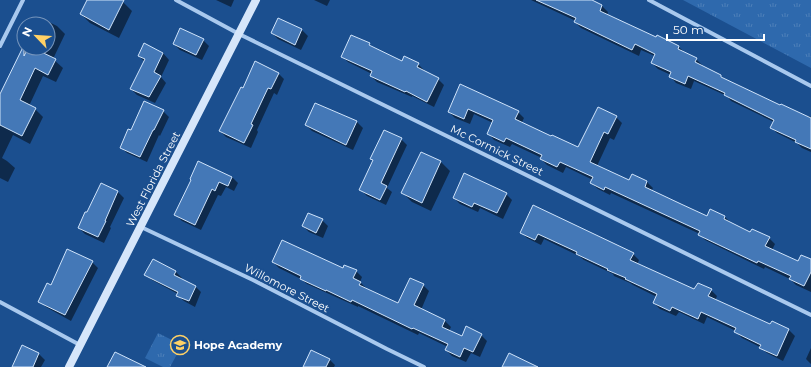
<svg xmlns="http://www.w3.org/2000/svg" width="811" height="367" viewBox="0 0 811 367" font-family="Montserrat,sans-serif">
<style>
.park{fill:url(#park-tufts)}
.shadow{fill:#0007}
.building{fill:#4478b7;stroke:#cfe3fa}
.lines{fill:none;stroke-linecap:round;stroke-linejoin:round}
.minor{stroke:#a9c9ee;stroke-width:4}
.secondary{stroke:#d6e6fa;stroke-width:8}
.labels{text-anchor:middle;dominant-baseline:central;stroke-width:4;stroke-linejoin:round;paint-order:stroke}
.street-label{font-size:11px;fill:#fff;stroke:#1b4f8f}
.poi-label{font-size:11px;font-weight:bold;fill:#fff;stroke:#1b4f8f;text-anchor:start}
</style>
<defs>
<pattern id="park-tufts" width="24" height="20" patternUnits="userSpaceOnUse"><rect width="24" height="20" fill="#2e69ad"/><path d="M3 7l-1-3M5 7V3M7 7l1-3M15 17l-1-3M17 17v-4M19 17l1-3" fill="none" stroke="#4d80b9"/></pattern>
</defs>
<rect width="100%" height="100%" fill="#1b4f8f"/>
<path class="park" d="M683,0H811V68Z
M158,333L182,345L170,367H163L145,358Z"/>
<path class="shadow" d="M88,0H119L123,2L132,11L119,38L90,23L81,14Z
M216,0H234L231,7Z
M314,0H330L327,6Z
M531,0H590L602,6L608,12L607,15L656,38L679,47L685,53L696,59L702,65L701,67L721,76L725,80L807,118L808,116L811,117V152L802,148L797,143L777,133L771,127L774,122L731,101L727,96L694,81L691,89L676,83L670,76L671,75L658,69L652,63L655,56L641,50L639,56L581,28L575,22L576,21Z
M43,19L57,26L65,34L53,59L63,68L56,82L43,76L29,106L35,109L43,117L30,144L13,135L2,158L7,161L15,168L8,182L0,178V92H2L24,47V48H48V24H40Z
M279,20L302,30L308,36L301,50L278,39L272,33Z
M203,40L209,46L202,60L180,50L174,44Z
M369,44L374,49L402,62L418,64L424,70V72L438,79L444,85L434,107L412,96V97L377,82L371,76L372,74L348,62L342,56Z
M144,45L163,53L169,60L161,77L166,83L155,103L137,95L131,89L145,62L139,56Z
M278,73L284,79L277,95L274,93L257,130L258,132L251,148L226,137L220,131L243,89Z
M461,85L518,112L524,118L521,124L579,149L616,117L622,123L614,140L610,138L597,166L630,181L633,175L647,182L653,188L651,191L708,217L710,211L725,217L731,223L751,233L769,238L775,244L772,250L798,262L811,260V292L796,285L790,279L765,267L764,269L705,240L700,234L611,193L610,195L598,189L591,183L593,180L566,167L563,173L547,165L541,159L542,158L512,144L510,147L494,140L488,133L493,123L474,114L470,124L455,118L449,112Z
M316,104L357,122L363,128L353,150L312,131L306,125Z
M163,111L169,117L160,136L159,135L147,162L127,153L121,147L131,131Z
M401,139L407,145L387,188L392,192L386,205L367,196L361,190L374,161L371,159Z
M421,153L441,162L450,171L431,211L412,202L403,193Z
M232,177L238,183L234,191L226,187L221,196L218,195L201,230L182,221L176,215L192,180Z
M101,184L118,192L124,198L110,227L111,228L104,243L85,234L79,228L87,214Z
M506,194L512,200L503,219L480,208L478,212L460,204L454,198Z
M533,206L633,254L639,260L637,265L695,291L711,290L717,296L715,301L771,326L789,330L795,336L783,361L767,353L760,347L742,338L736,332V331L707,317L704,324L679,312L676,316L660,309L654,303L657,297L633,285L630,283L614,276L613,274L584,260L579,256L544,239L541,245L527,238L521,232Z
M322,220L328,226L323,238L309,232L303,226Z
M153,261L176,272L182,278L181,280L195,286L201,292L195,307L184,301L177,295L178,294L152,280L146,274Z
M92,262L98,268L71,321L46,307L40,301L51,286Z
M273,262L344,269L356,271L362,277L360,282L367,289L399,304L423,285L429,291L421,310L445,321L451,327L449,331L462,337L481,335L487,341L480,357L471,353L466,362L452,356L446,350L448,347L419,333L418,335L358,306V307L307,284L301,279L279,268Z
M23,346L39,354L45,360L41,367H14Z
M811,348V364L806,359Z
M329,359L335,365L334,367H304Z"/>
<path class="building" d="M87,0H124L109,30L80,14Z
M536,0H592L602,5L600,11L656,37L657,35L679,46L678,49L697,58L695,62L721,75V77L780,105L781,104L811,118V149L795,142L796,140L770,128L774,120L724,95L725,93L688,76L685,84L669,77L671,72L651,63L655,54L635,44L632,50L574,22L576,18Z
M278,18L302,29L295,45L271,33Z
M180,28L204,39L196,55L173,44Z
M351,35L370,43L369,45L402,61L404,56L419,63L417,67L439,78L427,102L406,91L405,92L370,76L372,71L341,57Z
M144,43L163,53L154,72L161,76L149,97L130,89L145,59L138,56Z
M24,45V56L28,48H33L56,59L48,75L35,68L20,100L36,108L22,136L0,125V94Z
M255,61L279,73L271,89L268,88L251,124L253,125L244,143L219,131L241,87L243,88Z
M460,84L519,111L515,119L551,136L552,135L578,147L598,107L617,116L608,134L604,132L590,162L629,180L632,174L647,181L645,187L681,204L707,216L710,209L725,216L724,219L750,232L752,229L770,237L765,246L798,261L801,255L811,259V272L804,286L789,279L791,276L758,261L757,263L698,235L700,231L605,187L604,190L590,183L593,177L560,162L557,167L540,159L542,155L506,138L504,142L487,134L493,120L468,109L464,119L448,112Z
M144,101L164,110L154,130H153L140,157L120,148L128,129L131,130Z
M315,103L357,121L346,145L305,125Z
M384,130L402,138L381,183L387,186L380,200L359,190L373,160L370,159Z
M421,152L441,161L422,203L401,193Z
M198,161L232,177L228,186L219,182L215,191L212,189L195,225L174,215L191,180L190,179Z
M464,173L507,193L497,213L474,203L472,207L453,198Z
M101,183L118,191L105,221H106L98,237L78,228L85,212H87Z
M533,205L634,253L630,260L694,289L698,283L712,289L708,296L770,324L772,321L789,329L777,356L759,348L761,345L734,332L736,328L701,312L698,319L672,307L670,311L653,303L657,294L625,279L626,278L607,270L608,269L576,254L577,252L538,234L535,240L520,233Z
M308,213L323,219L316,233L302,226Z
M282,240L343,268L344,265L357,270L353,278L361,282L359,285L398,303L410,278L424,284L414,305L445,320L442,327L462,336L466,326L482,334L473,352L464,348L460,357L445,350L448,344L413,328L412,329L352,300L351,302L326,290V291L300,279L301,276L272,262Z
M67,249L93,261L65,315L38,302L47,283L51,285Z
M153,259L176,271L174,275L196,286L189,301L176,296L178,292L144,275Z
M22,345L39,353L33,367H12Z
M311,350L330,359L326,367H303Z
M115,352L146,367H107Z
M509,353L538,367H502Z"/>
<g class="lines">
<path class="minor" d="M176,0L239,34L461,143L811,315
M649,0L811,86
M0,46L23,0
M141,227L253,280L387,349L424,367
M0,302L80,345"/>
<path class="secondary" d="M69,367L256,0"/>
</g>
<defs>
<g id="school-ring" transform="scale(1)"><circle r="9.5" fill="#1b4f8f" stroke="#ffd166" stroke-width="1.5"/><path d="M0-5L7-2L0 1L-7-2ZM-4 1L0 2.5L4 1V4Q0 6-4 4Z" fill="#ffd166"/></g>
</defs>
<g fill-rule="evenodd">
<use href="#school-ring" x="180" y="345"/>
</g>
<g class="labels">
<g class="street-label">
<text transform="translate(497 150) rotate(26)">Mc Cormick Street</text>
<text transform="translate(153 179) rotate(-63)">West Florida Street</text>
<text transform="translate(287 288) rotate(27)">Willomore Street</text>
</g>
<g class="poi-label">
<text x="194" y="345">Hope Academy</text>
</g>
</g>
<g transform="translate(36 36) rotate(295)"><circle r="19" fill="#1b4f8f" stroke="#7695bc"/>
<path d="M0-3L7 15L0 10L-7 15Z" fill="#ffd166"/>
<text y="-6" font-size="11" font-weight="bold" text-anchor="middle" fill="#ffffff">N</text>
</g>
<path d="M667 34v6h97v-6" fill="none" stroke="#ffffff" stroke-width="2"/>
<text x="673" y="34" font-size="12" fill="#ffffff" stroke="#1b4f8f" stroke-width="3" paint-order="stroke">50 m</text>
</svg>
